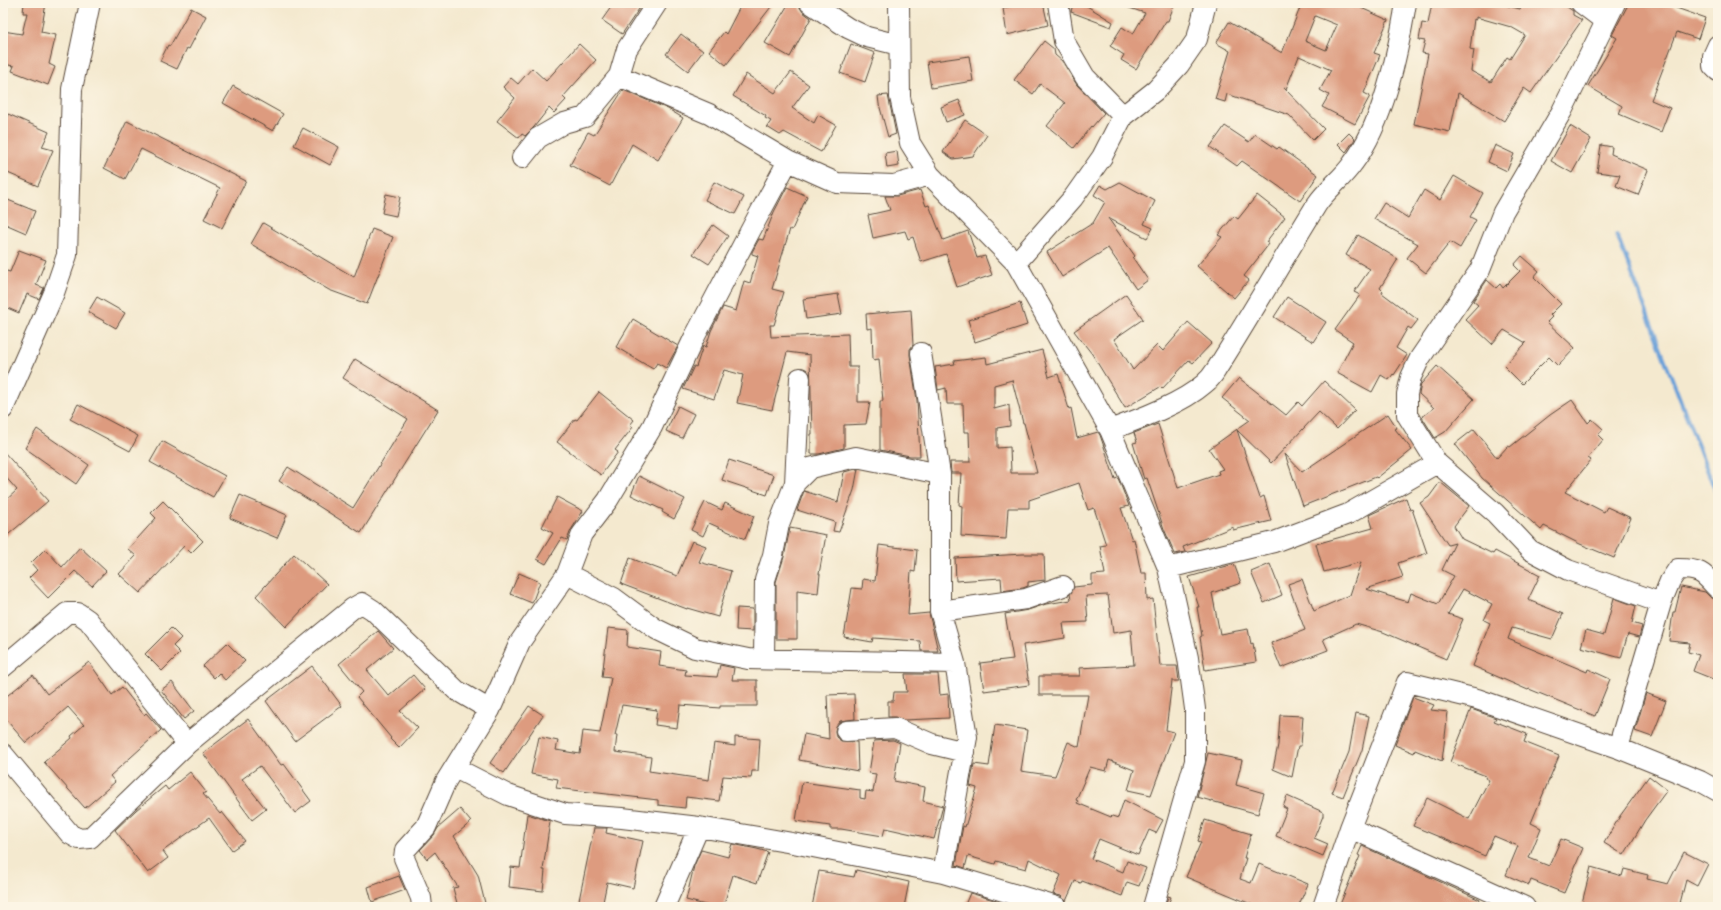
<svg xmlns="http://www.w3.org/2000/svg" width="1721" height="910" viewBox="0 0 1721 910" font-family="'Libre Bodoni',serif">
<style>
.lines{fill:none;stroke-linecap:round;stroke-linejoin:round}
.stream{stroke:#6ba0d8;stroke-width:4}
.building{fill:#dd9b7f;fill-rule:evenodd}
.minor-casing{stroke:#574739;stroke-width:22}
.minor{stroke:#fff;stroke-width:20}
</style>
<rect width="100%" height="100%" fill="#fcf5e5"/>
<filter id="ink" filterUnits="userSpaceOnUse"><feTurbulence type="fractalNoise" baseFrequency=".025" numOctaves="2"/><feDisplacementMap in="SourceGraphic" scale="8" xChannelSelector="R" yChannelSelector="G"/><feConvolveMatrix kernelMatrix="1 2 1 2 8 2 1 2 1" color-interpolation-filters="sRGB"/></filter>
<filter id="wash" filterUnits="userSpaceOnUse"><feTurbulence type="fractalNoise" baseFrequency=".012" numOctaves="4" result="noise"/><feDisplacementMap in="SourceGraphic" scale="16" xChannelSelector="R" yChannelSelector="G"/><feGaussianBlur stdDeviation="0.9" result="paint"/><feColorMatrix in="noise" values="0 0 0 0 0 0 0 0 0 0 0 0 0 0 0 0 0 1.4 0 .05"/><feComposite in="paint" operator="in"/></filter>
<g filter="url(#wash)">
<rect width="100%" height="100%" fill="#f4e9cf"/>
<g class="lines">
<path class="stream" d="M1617,235L1718,498"/>
</g>
<g id="blocks">
<path class="building" d="M24,3H46L41,32L56,35L49,64L55,67L48,85L12,71L14,66L3,64V31L22,34L27,13H23Z
M614,3H643L622,34L602,20Z
M742,3H774L726,65L709,51L724,32L726,34Z
M789,3H793L799,6L803,12L811,18L790,57L765,43Z
M1026,3H1043L1048,25L1007,35L1003,8Z
M1073,3H1082L1113,22L1111,27L1071,12Z
M1120,3H1175L1168,21H1166L1136,69L1121,60L1124,55L1110,46L1122,27L1133,34L1145,13L1120,5Z
M1302,3H1350L1388,20L1374,53L1380,55L1364,93L1370,96L1355,124L1322,107L1329,95L1320,90L1331,70L1299,56L1286,89L1284,88L1324,129L1313,140L1289,115L1227,94L1225,102L1215,99L1230,51L1216,43L1229,22L1282,53ZM1315,16L1337,25L1326,50L1305,41Z
M1432,3H1497L1520,9L1523,3H1561L1573,11V15L1582,20L1531,93L1524,88L1504,121L1458,93L1450,132L1414,124L1428,54L1422,53L1425,41L1419,40L1422,23L1428,24ZM1476,17L1511,27L1525,35L1510,59L1507,57L1491,82L1471,71L1474,50L1470,49L1474,19L1476,20Z
M1629,3H1662L1705,18L1698,39L1677,32L1651,100L1670,108L1661,132L1619,114L1622,106L1588,86L1617,38L1612,35Z
M191,8L206,16L189,49L187,48L177,69L160,61L168,45L170,46Z
M681,34L703,51L688,71L666,54Z
M1044,41L1054,49L1055,55L1062,61L1077,85L1104,113L1092,127L1091,126L1074,148L1047,126L1065,103L1040,84L1033,94L1014,80Z
M579,44L596,60L563,97L566,100L554,113L549,108L534,127L525,136L522,134L519,138L497,121L515,98L503,87L511,78L518,84L532,68L546,81Z
M851,44L875,53L865,82L840,73Z
M969,56L973,81L931,88L927,62Z
M791,72L809,85L792,108L814,123L818,115L836,125L821,152L784,132L780,135L767,127L771,121L765,118L766,116L733,96L746,74L775,93Z
M233,86L283,114L273,131L223,103Z
M623,90L668,109L683,118L658,160L632,144L610,186L570,165L588,132L594,135Z
M888,95L896,134L888,137L879,104L878,96Z
M959,100L965,115L946,122L941,107Z
M8,114L49,132L42,147L53,150L38,186L3,171V125Z
M965,120L987,135L973,156L953,159L943,152Z
M127,121L246,181L222,228L204,219L220,188L141,149L125,179L104,168Z
M1225,126L1249,142L1255,134L1277,149L1279,147L1318,175L1300,201L1242,161L1237,166L1210,147Z
M1570,126L1591,139L1572,173L1551,161Z
M303,128L339,147L330,165L294,145Z
M1349,133L1355,139L1346,152L1338,144Z
M1495,145L1514,154L1507,171L1488,162Z
M1601,145L1612,147L1611,154L1648,170L1638,195L1616,186L1620,175L1597,172Z
M897,151L899,166L887,168L885,153Z
M1454,176L1483,193L1470,217L1476,220L1460,248L1450,242L1426,273L1407,258L1418,244L1374,219L1384,203L1408,218L1424,190L1440,200Z
M714,182L744,197L735,214L705,200Z
M1120,182L1155,201L1144,224L1153,228L1147,238L1108,218L1135,256L1133,258L1148,280L1136,289L1108,248L1062,277L1047,252L1093,223L1105,202L1094,195L1100,185L1107,189Z
M787,187L807,196L792,230L790,229L772,289L784,292L774,325H770L771,337L848,334L849,367H858V402H870L866,424L844,425V448L819,454H811V434H812L810,355L787,352L772,410L737,403L743,375L724,370L714,399L683,389L694,366L696,367L703,346L706,347L711,331L723,307L736,311L744,281L750,283L758,256L752,254V252L759,239L763,240L774,212Z
M920,190L926,206L929,205L943,240L968,231L977,258L985,256L992,275L957,287L946,254L921,262L913,237L908,239L905,231L873,238L868,215L890,210L885,196H897Z
M386,194L400,197L396,216L382,213Z
M1257,195L1285,217L1266,242L1269,244L1244,276L1249,280L1234,298L1197,266L1222,237L1218,235L1234,216L1238,219Z
M3,198L35,211L26,233L3,223Z
M263,223L354,277L372,229L393,237L367,304L329,290L251,244Z
M713,225L728,236L709,264L693,254Z
M1358,235L1398,259L1380,288L1383,291L1382,293L1418,320L1411,329L1408,327L1396,348L1407,355L1394,375L1393,374L1389,380L1381,375L1372,392L1337,373L1353,342L1335,330L1360,295L1354,292L1370,269L1346,255Z
M19,250L46,260L36,285L44,288L39,299L27,294L19,313L3,306V270L10,272Z
M1522,256L1539,271L1534,277L1561,304L1550,315L1552,317L1547,322L1575,348L1558,366L1549,357L1522,384L1504,366L1526,343L1504,330L1492,344L1465,319L1478,305L1473,301L1487,280L1496,288L1500,284L1503,288L1520,271L1514,265Z
M838,294L842,314L806,319L803,299Z
M1126,294L1143,319L1114,339L1133,370L1157,345L1163,351L1188,322L1212,343L1193,363L1189,360L1162,389L1160,387L1125,408L1092,354L1074,331Z
M97,297L125,313L116,328L88,312Z
M1287,297L1326,322L1313,342L1274,317Z
M1020,303L1027,325L975,342L968,320Z
M911,310L913,345L910,349V355L917,400L920,456H910L880,450V401H883L879,359L873,360L872,328L867,329L866,314Z
M633,319L678,346L666,368L657,363L653,369L616,347Z
M1042,350L1049,377L1058,374L1069,409L1071,408L1077,438L1098,432L1100,435L1115,479L1118,478L1129,506L1121,508L1132,540L1134,539L1141,573H1146L1147,600L1153,599L1160,666H1177L1179,681H1172L1166,730L1174,732L1151,795L1128,790L1134,770L1109,760L1106,771L1090,767L1076,800L1078,801L1077,803L1111,817L1112,816L1118,818L1124,800L1163,820L1156,833L1149,830L1138,855L1099,839L1091,859L1123,872L1127,861L1146,868L1139,886L1127,882L1122,896L1082,881L1081,883L1075,881L1066,901L1061,896L1053,894L1061,875L1029,859L1026,869L996,861L995,864L968,856L965,868L956,865L963,826L965,827L977,788L970,786L974,764L989,766L995,725L1027,730L1021,771L1055,776L1068,742L1079,747L1088,695H1039V676H1080L1079,668L1134,665L1131,630L1113,633L1108,595L1086,596L1088,622L1063,623L1065,638L1023,645L1029,685L984,691L980,663L1013,659L1005,614L1028,610L1046,604L1071,600L1070,594L1074,587L1092,585V575L1105,574L1100,546L1106,545L1094,508L1088,510L1079,483L1029,500V508H1008L1006,539L961,536L962,506L959,505L961,473H951L950,462H970L969,432H964L963,404H947L946,388L938,390L935,367L955,364L954,361L986,357L987,364ZM1012,380L1023,423H1024L1037,473H1011L1010,447L997,448V428L1010,426L1009,405L994,409V385Z
M355,359L438,410L361,533L279,481L288,467L353,508L408,419L343,378Z
M1437,366L1474,399L1445,432L1435,438L1422,417L1434,408L1419,394L1421,384Z
M1239,378L1286,415L1298,402L1302,406L1324,381L1355,410L1337,429L1319,412L1271,463L1237,430L1260,498L1264,496L1271,521L1233,530V527L1183,547L1185,552L1175,554L1164,529L1147,478L1144,479L1133,443L1137,442L1134,433L1158,424L1178,488L1219,474L1218,471L1223,469L1209,449L1250,420L1222,398Z
M599,392L634,420L630,425L633,427L615,450L618,452L601,475L557,442L575,419L577,420Z
M1572,400L1588,423L1592,419L1603,429L1598,435L1603,440L1588,458L1591,460L1565,492L1604,512L1607,507L1631,518L1614,558L1580,544L1544,526L1541,530L1482,478L1455,444L1474,429L1497,458L1508,446L1510,447L1550,415Z
M78,404L138,436L130,451L70,419Z
M678,406L694,414L682,438L666,431Z
M1388,414L1397,428L1395,429L1412,450L1377,478L1376,477L1303,506L1285,454L1302,472Z
M37,429L89,465L76,484L25,448Z
M162,441L225,476L213,497L150,462Z
M3,451L48,501L3,539V503L17,490L3,474Z
M729,460L774,475L767,495L722,480Z
M856,469H858L854,490L839,532L833,531L835,522L797,510L804,491L838,502L844,472Z
M639,476L685,499L674,519L662,512L663,510L631,495Z
M1440,482L1469,506L1454,526L1462,539L1493,554L1495,551L1540,575L1528,600L1563,614L1552,639L1512,628L1508,639L1587,672L1588,669L1610,679L1595,716L1529,689L1528,690L1473,666L1490,623L1484,620L1492,604L1463,589L1448,614L1463,619L1446,659L1383,632L1356,624L1323,639L1328,650L1281,668L1271,643L1305,630L1288,584L1302,579L1314,611L1350,595L1361,562L1324,572L1316,544L1373,528L1369,515L1406,498L1410,510L1412,509L1427,553L1398,563L1403,577L1366,589L1408,602L1411,593L1438,604L1454,576L1442,570L1455,543L1448,545L1420,503L1429,497Z
M240,495L287,515L277,538L230,518Z
M557,497L583,511L571,530L567,540L562,538L546,564L537,559L553,533L542,527Z
M163,501L203,541L191,553L184,546L140,593L119,574L136,556L128,549L156,518L151,513Z
M705,502L722,510L725,503L754,516L745,539L709,523L703,536L691,530Z
M790,528L826,535L819,574H820L818,593L797,590V639H776V582L784,557Z
M692,541L706,546L699,562L731,571L718,617L687,608V609L621,584L630,558L677,576Z
M879,545L917,550L915,572L911,571L908,615L929,613L938,651H921L920,641L873,638L872,642L844,637L852,588L862,589L863,579L875,581Z
M80,547L106,571L92,586L75,571L48,598L29,578L37,570L31,563L45,549L62,567Z
M294,554L327,584L286,627L256,596Z
M1023,554H1044L1045,580L1028,582V586L1023,588L1002,591L1001,578L956,581L955,558Z
M1234,564L1241,583L1212,593L1220,634L1248,629L1251,644L1253,643L1256,662L1205,670L1200,637L1202,636L1197,607H1199L1189,577Z
M1270,564L1282,595L1264,603L1251,572Z
M519,573L540,582L532,603L510,594Z
M1681,587L1705,592L1710,597L1718,600V681L1693,671L1699,655L1688,652L1690,643L1669,641L1673,612H1675Z
M1614,598L1636,606L1632,623L1642,626L1639,637L1628,634L1621,658L1581,647L1586,630L1604,635Z
M737,608L753,609V631L736,630Z
M171,628L181,638L173,646L180,653L162,671L145,654Z
M608,628L628,630L627,647L661,652L659,666L686,670L685,675L717,677L720,665L734,668L732,680H757V706H720V708L680,705L677,728L655,725L657,710L622,705L615,735H617L615,752L651,757L649,771L709,780L714,743L735,746V737L760,739L758,771H752L751,778L723,776L719,801L686,797L685,808L658,805V800L556,788L558,779L531,774L539,737L558,741L556,750L580,754L583,731L600,733L611,678L602,677Z
M378,631L393,648L367,670L389,696L413,675L425,689L400,711L418,728L399,748L390,739L391,738L357,697L362,692L339,664Z
M227,643L245,661L225,680L219,673L214,678L203,666Z
M89,662L112,695L122,687L144,715L146,713L161,730L110,776L115,782L85,808L44,762L72,738L71,736L84,725L68,707L26,743L3,716V699L33,675L47,694Z
M312,666L342,706L295,741L266,701Z
M905,674H938L940,695L948,694L949,718L904,720L895,717H888V701H893L894,692H907Z
M172,682L194,711L184,719L161,690Z
M1646,693L1666,701L1652,737L1635,731Z
M854,694L855,719L840,721L836,726L835,731L836,737L841,741L857,742L858,771L799,760L804,734L829,739L827,695Z
M1413,697L1434,705L1431,710L1448,712L1442,761L1415,750L1414,753L1395,745Z
M529,706L543,715L504,773L490,763Z
M1471,709L1496,718L1494,721L1527,734L1524,742L1559,756L1531,823L1541,828L1529,858L1549,866L1561,839L1583,848L1564,893L1531,880L1529,885L1506,875L1518,846L1494,836L1485,856L1413,826L1427,798L1469,819L1489,780L1485,778L1486,776L1450,762Z
M1356,713L1369,716L1362,750L1343,797L1332,793L1349,752Z
M1280,715L1303,716L1301,746H1298L1292,777L1273,769L1278,745Z
M248,719L281,765L284,764L311,801L295,813L260,766L242,779L266,809L252,820L203,753Z
M893,740L900,743L894,781L925,787L923,801L943,806L934,839L885,828L883,836L841,829H830V826L796,821L802,782L860,790V798L865,799L866,791L873,792L876,774L869,773L874,741Z
M1208,753L1242,760L1236,785L1264,793L1258,814L1197,797Z
M190,772L206,792L203,794L220,814L222,812L245,841L232,850L209,818L163,851L168,858L148,873L115,830L136,810L165,786L168,790Z
M1649,776L1667,790L1645,820L1624,855L1604,843L1620,816Z
M1287,796L1323,812V816L1314,838L1328,844L1323,856L1276,836L1287,809L1283,807Z
M460,809L471,822L454,836L478,875L486,907H458L453,888L458,887L435,852L427,859L420,850L434,835L438,828Z
M527,814L550,821L543,870H545L543,891L509,887L511,867L520,868Z
M1205,820L1251,834L1244,858H1246L1240,879L1251,883L1259,864L1308,884L1298,907H1258L1186,877L1201,842L1198,841Z
M594,828H607L606,833L643,841L633,888L607,882L602,907H586L578,905Z
M732,844L757,849L768,852L757,883L733,875L723,907H713L686,900L694,866L701,850L728,857Z
M1362,846L1480,900L1477,907H1339L1360,856L1358,855Z
M1684,852L1708,864L1697,886L1686,880L1679,907H1581L1591,867L1622,876L1624,869L1648,875L1647,879L1668,884Z
M856,870L909,882L904,907H812L819,871L854,877Z
M399,876L405,890L372,902L368,887Z
M970,893L994,900L1009,907H964Z
M1168,896L1171,897L1167,907H1165Z"/>
</g>
</g>
<g filter="url(#ink)">
<use href="#blocks" fill-opacity="0" stroke="#574739" stroke-width="1"/>
<g class="lines">
<g class="minor-casing">
<path id="minor" d="M810,3L848,28L867,37L899,45
M899,3L900,97L910,143L930,175L1016,263L1110,430L1168,568L1188,658L1195,709V761L1153,907
M1058,3L1064,41L1085,77L1123,116
M1581,3L1605,21
M1615,3L1562,111L1503,212L1480,270L1420,358L1411,377L1407,394V415L1437,463L1495,513L1530,550L1568,570L1661,603
M1718,45L1713,56V66L1718,71
M619,76L709,114L788,161L837,183L894,185L930,175
M522,158L538,138L564,123L585,117L619,76L627,49L657,3
M1016,263L1073,198L1102,157L1123,116L1156,90L1179,65L1197,39L1206,3
M921,353L940,474V611L955,663L967,737L943,873
M3,409L54,293L67,255L72,89L90,3
M1110,430C1139,419 1181,404 1204,384C1209,380 1213,375 1216,370C1251,315 1283,259 1317,204C1327,189 1343,178 1353,163C1384,122 1398,53 1406,3
M795,483L810,468L856,457L940,474
M1168,568L1274,542L1348,514L1437,463
M567,574L614,598L656,629L695,648L748,659L955,663
M940,611L1026,599L1063,586
M764,658L765,580L773,555L779,524L795,483L800,378
M3,667L67,613H78L88,620L187,744
M846,731L895,728L932,744L965,752
M1618,748L1661,603L1670,581L1678,569C1701,569 1703,573 1718,589
M3,754L70,834L79,839L90,838L187,744L353,608L362,603L373,610L456,690L490,710
M455,768L508,795L565,814L622,818L699,827L798,844L943,873L1057,907
M1350,828L1525,907
M422,907L421,898L404,858L405,850L426,827L446,781L490,710L520,642L567,574L582,534L608,500L652,427L694,338L756,220L788,161
M664,907L699,827
M1323,907L1350,828L1407,682L1477,699L1618,748L1700,781L1718,791"/>
</g>
<use href="#minor" class="minor"/>
</g>
</g>
<rect width="1721" height="910" fill="none" stroke="#fcf5e5" stroke-width="16"/>
</svg>
